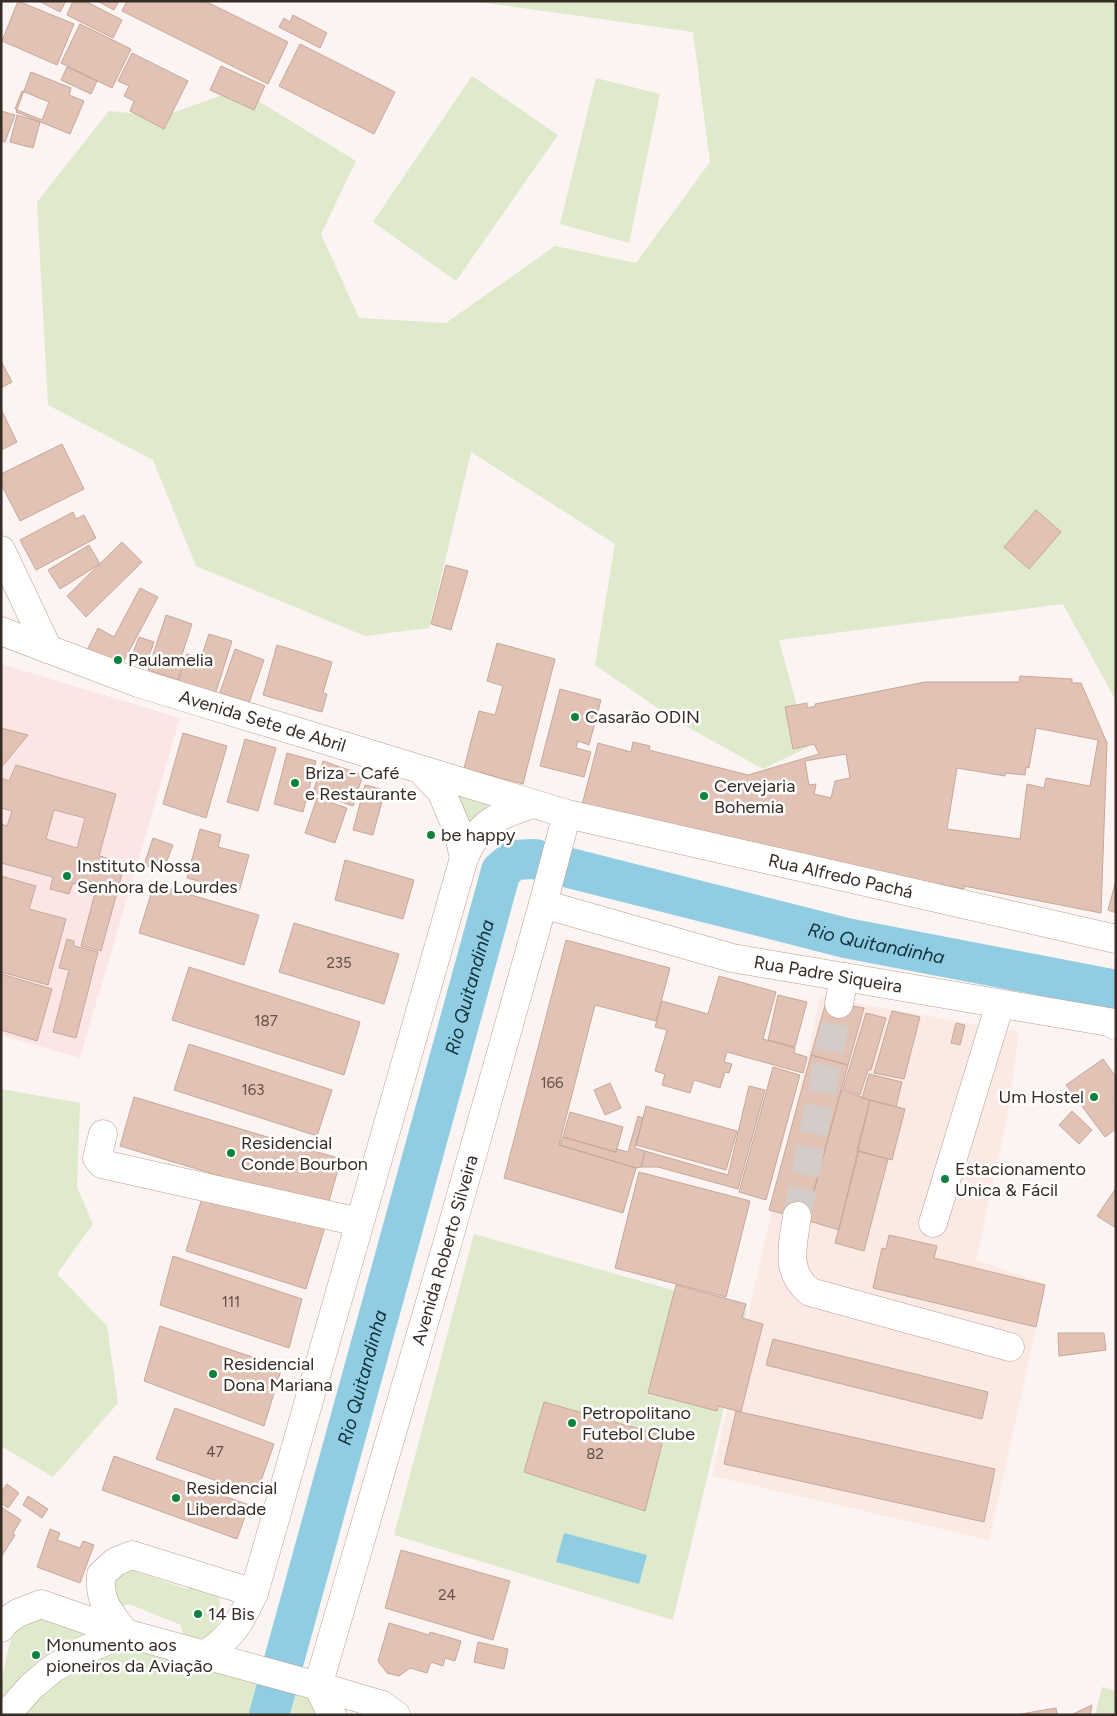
<svg xmlns="http://www.w3.org/2000/svg" width="1117" height="1716" viewBox="0 0 1117 1716" font-family="Figtree,sans-serif">
<style>
.built{fill:#faeae3}
.education{fill:#fce6e5}
.green{fill:#deeacb}
.water{fill:#90cde2}
.lines{fill:none;stroke-linecap:round;stroke-linejoin:round}
.river{stroke:#90cde2;stroke-width:40}
.building{fill:#e1c2b4;stroke:#c6a89a;fill-rule:evenodd}
.minor-tunnel{stroke:#d4ccc9;stroke-width:28;stroke-dasharray:28 14;stroke-linecap:butt}
.minor-casing{stroke:#bb9d90;stroke-width:29}
.major-casing{stroke:#bb9d90;stroke-width:29}
.minor{stroke:#fff;stroke-width:28}
.major{stroke:#fff;stroke-width:28}
.poi-dot{fill:#0b833c;stroke:#fff;stroke-width:2}
.labels{text-anchor:middle;dominant-baseline:central;stroke-width:5;stroke-linejoin:round;paint-order:stroke}
.number-label{font-size:15px;fill:#62514a}
.poi-label{font-size:18px;fill:#372b26;stroke:#fff;text-anchor:start}
.street-label{font-size:18px;fill:#372b26;stroke:#fff}
.water-label{font-size:19px;font-style:italic;fill:#13313a;stroke:#fff}
</style>
<rect width="100%" height="100%" fill="#fbf4f2"/>
<path class="built" d="M820,997L1019,1032L1006,1124L976,1260L1046,1284L989,1540L712,1476Z"/>
<path class="education" d="M1,664L180,718L80,1058L1,1035Z"/>
<path class="green" d="M473,1H1116V701L1063,604L779,640L808,747L763,769L675,720L595,665L615,544L471,452L429,628L365,636L196,566L153,460L48,405L37,202L109,111L164,116L239,89L356,161L321,234L359,318L446,323L555,246L636,263L710,162L693,32Z
M472,76L558,135L456,281L373,222Z
M596,78L660,94L629,243L560,224Z
M450,787L494,801L466,824Z
M1,1089L80,1103L77,1187L93,1224L57,1274L107,1326L118,1403L53,1477L1,1446Z
M474,1234L747,1311L673,1620L394,1535Z
M134,1571L187,1589L198,1581L217,1590C226,1615 217,1648 184,1637L181,1625L129,1604L120,1607L113,1588C117,1577 122,1573 134,1571Z
M39,1616L95,1632L7,1697L1,1695C1,1684 8,1642 14,1634C20,1626 30,1621 39,1616Z
M127,1637L316,1689L330,1715H9L12,1711Z
M1102,1687L1116,1691V1715H1095Z"/>
<path class="water" d="M564,1533L647,1555L639,1584L556,1562Z"/>
<g class="lines">
<path class="river" id="s1" d="M269,1715L501,871L514,860L534,859L846,938L1116,990"/>
</g>
<path class="building" d="M18,1L74,24L57,65L2,41Z
M39,1H66L60,12Z
M73,1H85L122,20L113,38L67,15Z
M97,1H119L114,10Z
M127,1H205L288,42L268,84L122,11Z
M293,15L327,33L320,48L279,27L284,18L290,22Z
M80,24L131,49L112,88L61,63Z
M300,44L395,92L374,134L279,86Z
M132,53L188,81L164,129L130,111L134,101L124,96L129,86L118,81Z
M221,66L265,86L254,110L210,90Z
M67,67L97,81L91,94L61,80Z
M31,72L71,88L69,95L84,101L70,134L16,112Z
M22,91L49,102L42,120L15,109Z
M1,111L15,115L5,142L1,141Z
M17,115L40,122L33,148L10,142Z
M1,361L12,382L1,388Z
M1,409L17,442L1,450Z
M62,444L84,489L20,521L1,484V474Z
M1036,510L1061,532L1029,569L1004,547Z
M73,512L76,519L84,515L96,538L36,570L20,540Z
M122,542L142,562L86,617L67,596Z
M89,545L100,564L60,589L48,570Z
M446,565L468,571L451,630L431,624Z
M140,588L158,597L120,668L87,650L98,628L114,637Z
M166,615L192,624L179,664L182,665L178,680L148,670Z
M209,634L232,641L215,695L178,683L187,654L201,658Z
M139,637L154,642L146,664L131,658Z
M497,643L555,659L523,784L464,768L479,711L495,715L503,686L487,681Z
M277,645L332,662L323,693L327,694L322,712L263,695Z
M235,649L264,660L248,706L219,695Z
M1020,676L1072,679V683H1081L1107,743L1101,913L964,886V889L815,861L582,805L598,743L631,752L633,742L650,746L649,750L748,775L819,754L814,744L793,749L785,707L807,703V708L816,706L815,704L925,682H1019ZM1036,728L1098,740L1090,786L1046,778L1044,788L1027,784L1020,839L947,829L957,768L1005,776V773L1025,775L1026,767L1029,768ZM846,754L850,778L835,781L831,798L814,794L816,784L809,785L805,761Z
M560,689L601,700L589,745L578,741L576,748L591,752L584,777L540,766Z
M1,728L28,735L1,768Z
M183,733L227,746L206,818L163,804Z
M245,739L276,748L258,811L227,802Z
M287,753L316,761L303,812L274,804Z
M323,761L363,775L353,806L313,792Z
M16,765L116,794L99,856L125,863L101,951L81,946L96,889L73,883L69,894L50,889L53,877L1,863V824L7,826L12,811L1,808V778L9,781ZM54,810L85,818L77,848L46,839Z
M365,785L385,790L373,835L353,830Z
M317,798L347,808L335,843L305,833Z
M200,829L221,835L218,847L249,855L239,892L187,878Z
M153,838L173,845L163,871L144,865Z
M345,860L414,880L403,919L335,900Z
M1,876L36,886L29,909L66,919L48,985L1,972Z
M1116,880V913L1108,910Z
M154,884L259,915L244,965L139,933Z
M294,923L399,954L384,1004L279,972Z
M67,939L74,941V946L98,952L76,1038L53,1032L69,970L59,968Z
M566,940L670,968L656,1021L595,1005L559,1145L636,1168L623,1213L504,1178Z
M189,967L360,1022L344,1075L172,1020Z
M1,974L52,989L37,1041L1,1030Z
M719,976L776,992L763,1039L795,1048L794,1053L807,1057L803,1073L727,1052L724,1062L732,1064L729,1073L725,1072L720,1088L694,1080L690,1093L662,1085L665,1074L655,1071L667,1030L655,1027L662,1001L708,1014Z
M778,995L807,1002L795,1047L768,1040Z
M826,1002L864,1008L848,1065L811,1055Z
M892,1011L920,1017L904,1079L874,1073Z
M866,1013L886,1018L871,1070H868L860,1095L843,1089Z
M956,1023L965,1025L960,1045L951,1043Z
M189,1044L332,1090L317,1136L174,1090Z
M811,1055L848,1065L806,1220L769,1210Z
M1103,1059L1116,1077V1096L1113,1098L1116,1103V1129L1105,1137L1066,1085Z
M773,1067L800,1075L766,1200L739,1192Z
M869,1074L902,1082L896,1107L862,1098Z
M610,1083L621,1108L605,1115L594,1090Z
M749,1086L765,1090L738,1189L658,1167H641L645,1151L728,1175Z
M841,1090L870,1100L839,1230L806,1220Z
M134,1097L341,1159L327,1208L120,1146Z
M870,1100L905,1109L892,1160L857,1151Z
M646,1106L737,1131L726,1170L636,1145Z
M1072,1111L1092,1130L1079,1144L1059,1125Z
M570,1112L623,1127L616,1152L563,1137Z
M638,1116L643,1118L635,1148L645,1151L641,1167L636,1168L560,1145L563,1137L616,1152L617,1149L628,1152Z
M859,1151L888,1159L864,1251L835,1243Z
M639,1172L750,1201L726,1297L615,1268Z
M205,1188L325,1227L306,1289L186,1251Z
M1116,1188V1228L1097,1216Z
M889,1235L937,1246L934,1258L1045,1285L1036,1327L873,1288L882,1248L886,1249Z
M173,1256L302,1299L289,1348L160,1305Z
M676,1285L746,1304L742,1318L763,1324L741,1412L718,1406L717,1411L648,1393Z
M160,1326L282,1367L264,1426L144,1381Z
M1058,1333H1104L1106,1350L1059,1356Z
M773,1339L988,1392L982,1419L766,1365Z
M544,1402L664,1436L645,1511L524,1472Z
M175,1408L274,1444L256,1495L156,1459Z
M736,1411L995,1469L984,1522L724,1464Z
M114,1456L249,1505L237,1539L102,1490Z
M7,1484L19,1493L8,1508L1,1503V1492Z
M28,1496L48,1509L42,1518L23,1505Z
M1,1507L21,1520L13,1533L15,1535L1,1557Z
M50,1529L60,1533L57,1540L80,1548L83,1541L94,1545L80,1583L37,1567Z
M401,1550L510,1581L493,1640L385,1608Z
M389,1623L429,1635L430,1632L461,1641L455,1661L445,1658L443,1666L431,1662L427,1673L410,1668L399,1676L387,1673L378,1661Z
M478,1642L508,1649L504,1669L474,1662Z
M1092,1705L1090,1715H1073V1714Z
M1056,1708L1057,1715H1015Z"/>
<g class="lines">
<path class="minor-tunnel" d="M797,1216L839,1004"/>
<g class="minor-casing">
<path id="minor" d="M1,631L48,649
M839,1004L844,977
M103,1134L97,1158L102,1164L359,1222
M797,1216C793,1246 784,1271 810,1292L1010,1347
M933,1223L1000,1004
M1,1628L2,1624L18,1613L41,1604L125,1633
M125,1633C109,1611 99,1603 101,1575L115,1562L132,1555L254,1593
M318,1686L382,1705L396,1715"/>
</g>
<g class="major-casing">
<g id="major">
<path id="s2" d="M1,550L48,649L138,683L567,814L1116,939"/>
<path d="M421,770L441,791L458,831L464,858"/>
<path id="s3" d="M543,904L732,958L1109,1022L1116,1026"/>
<path d="M206,1654C233,1636 240,1622 254,1593L464,858C479,822 497,816 532,804"/>
<path id="s4" d="M318,1686L448,1241L543,904L567,814"/>
<path d="M318,1686L332,1715"/>
<path d="M6,1715L31,1687L51,1670L80,1652L125,1633L318,1686"/>
</g>
</g>
<use href="#minor" class="minor"/>
<use href="#major" class="major"/>
</g>
<g class="poi-dot">
<circle cx="118" cy="660" r="5"/>
<circle cx="575" cy="717" r="5"/>
<circle cx="295" cy="783" r="5"/>
<circle cx="704" cy="796" r="5"/>
<circle cx="431" cy="835" r="5"/>
<circle cx="67" cy="876" r="5"/>
<circle cx="1094" cy="1097" r="5"/>
<circle cx="231" cy="1153" r="5"/>
<circle cx="945" cy="1179" r="5"/>
<circle cx="213" cy="1374" r="5"/>
<circle cx="572" cy="1423" r="5"/>
<circle cx="176" cy="1498" r="5"/>
<circle cx="198" cy="1614" r="5"/>
<circle cx="36" cy="1655" r="5"/>
</g>
<g class="labels">
<g class="number-label">
<text x="339" y="963">235</text>
<text x="266" y="1021">187</text>
<text x="552" y="1083">166</text>
<text x="253" y="1090">163</text>
<text x="231" y="1302">111</text>
<text x="215" y="1452">47</text>
<text x="595" y="1454">82</text>
<text x="447" y="1595">24</text>
</g>
<g class="poi-label">
<text x="128" y="660">Paulamelia</text>
<text x="585" y="717">Casarão ODIN</text>
<text x="305" y="773">Briza - Café<tspan x="305" dy="21">e Restaurante</tspan></text>
<text x="714" y="786">Cervejaria<tspan x="714" dy="21">Bohemia</tspan></text>
<text x="441" y="835">be happy</text>
<text x="77" y="866">Instituto Nossa<tspan x="77" dy="21">Senhora de Lourdes</tspan></text>
<text x="1084" y="1097" text-anchor="end">Um Hostel</text>
<text x="241" y="1143">Residencial<tspan x="241" dy="21">Conde Bourbon</tspan></text>
<text x="955" y="1169">Estacionamento<tspan x="955" dy="21">Unica &amp; Fácil</tspan></text>
<text x="223" y="1364">Residencial<tspan x="223" dy="21">Dona Mariana</tspan></text>
<text x="582" y="1413">Petropolitano<tspan x="582" dy="21">Futebol Clube</tspan></text>
<text x="186" y="1488">Residencial<tspan x="186" dy="21">Liberdade</tspan></text>
<text x="208" y="1614">14 Bis</text>
<text x="46" y="1645">Monumento aos<tspan x="46" dy="21">pioneiros da Aviação</tspan></text>
</g>
<g class="street-label">
<text stroke="none"><textPath href="#s2" startOffset="336">Avenida Sete de Abril</textPath></text>
<text stroke="none"><textPath href="#s2" startOffset="935">Rua Alfredo Pachá</textPath></text>
<text stroke="none"><textPath href="#s3" startOffset="294">Rua Padre Siqueira</textPath></text>
<text stroke="none"><textPath href="#s4" startOffset="454">Avenida Roberto Silveira</textPath></text>
</g>
<g class="water-label">
<text stroke="none"><textPath href="#s1" startOffset="1265">Rio Quitandinha</textPath></text>
<text stroke="none"><textPath href="#s1" startOffset="755">Rio Quitandinha</textPath></text>
<text stroke="none"><textPath href="#s1" startOffset="350">Rio Quitandinha</textPath></text>
</g>
</g>
<rect width="1117" height="1716" fill="none" stroke="#372b26" stroke-width="5"/>
</svg>
